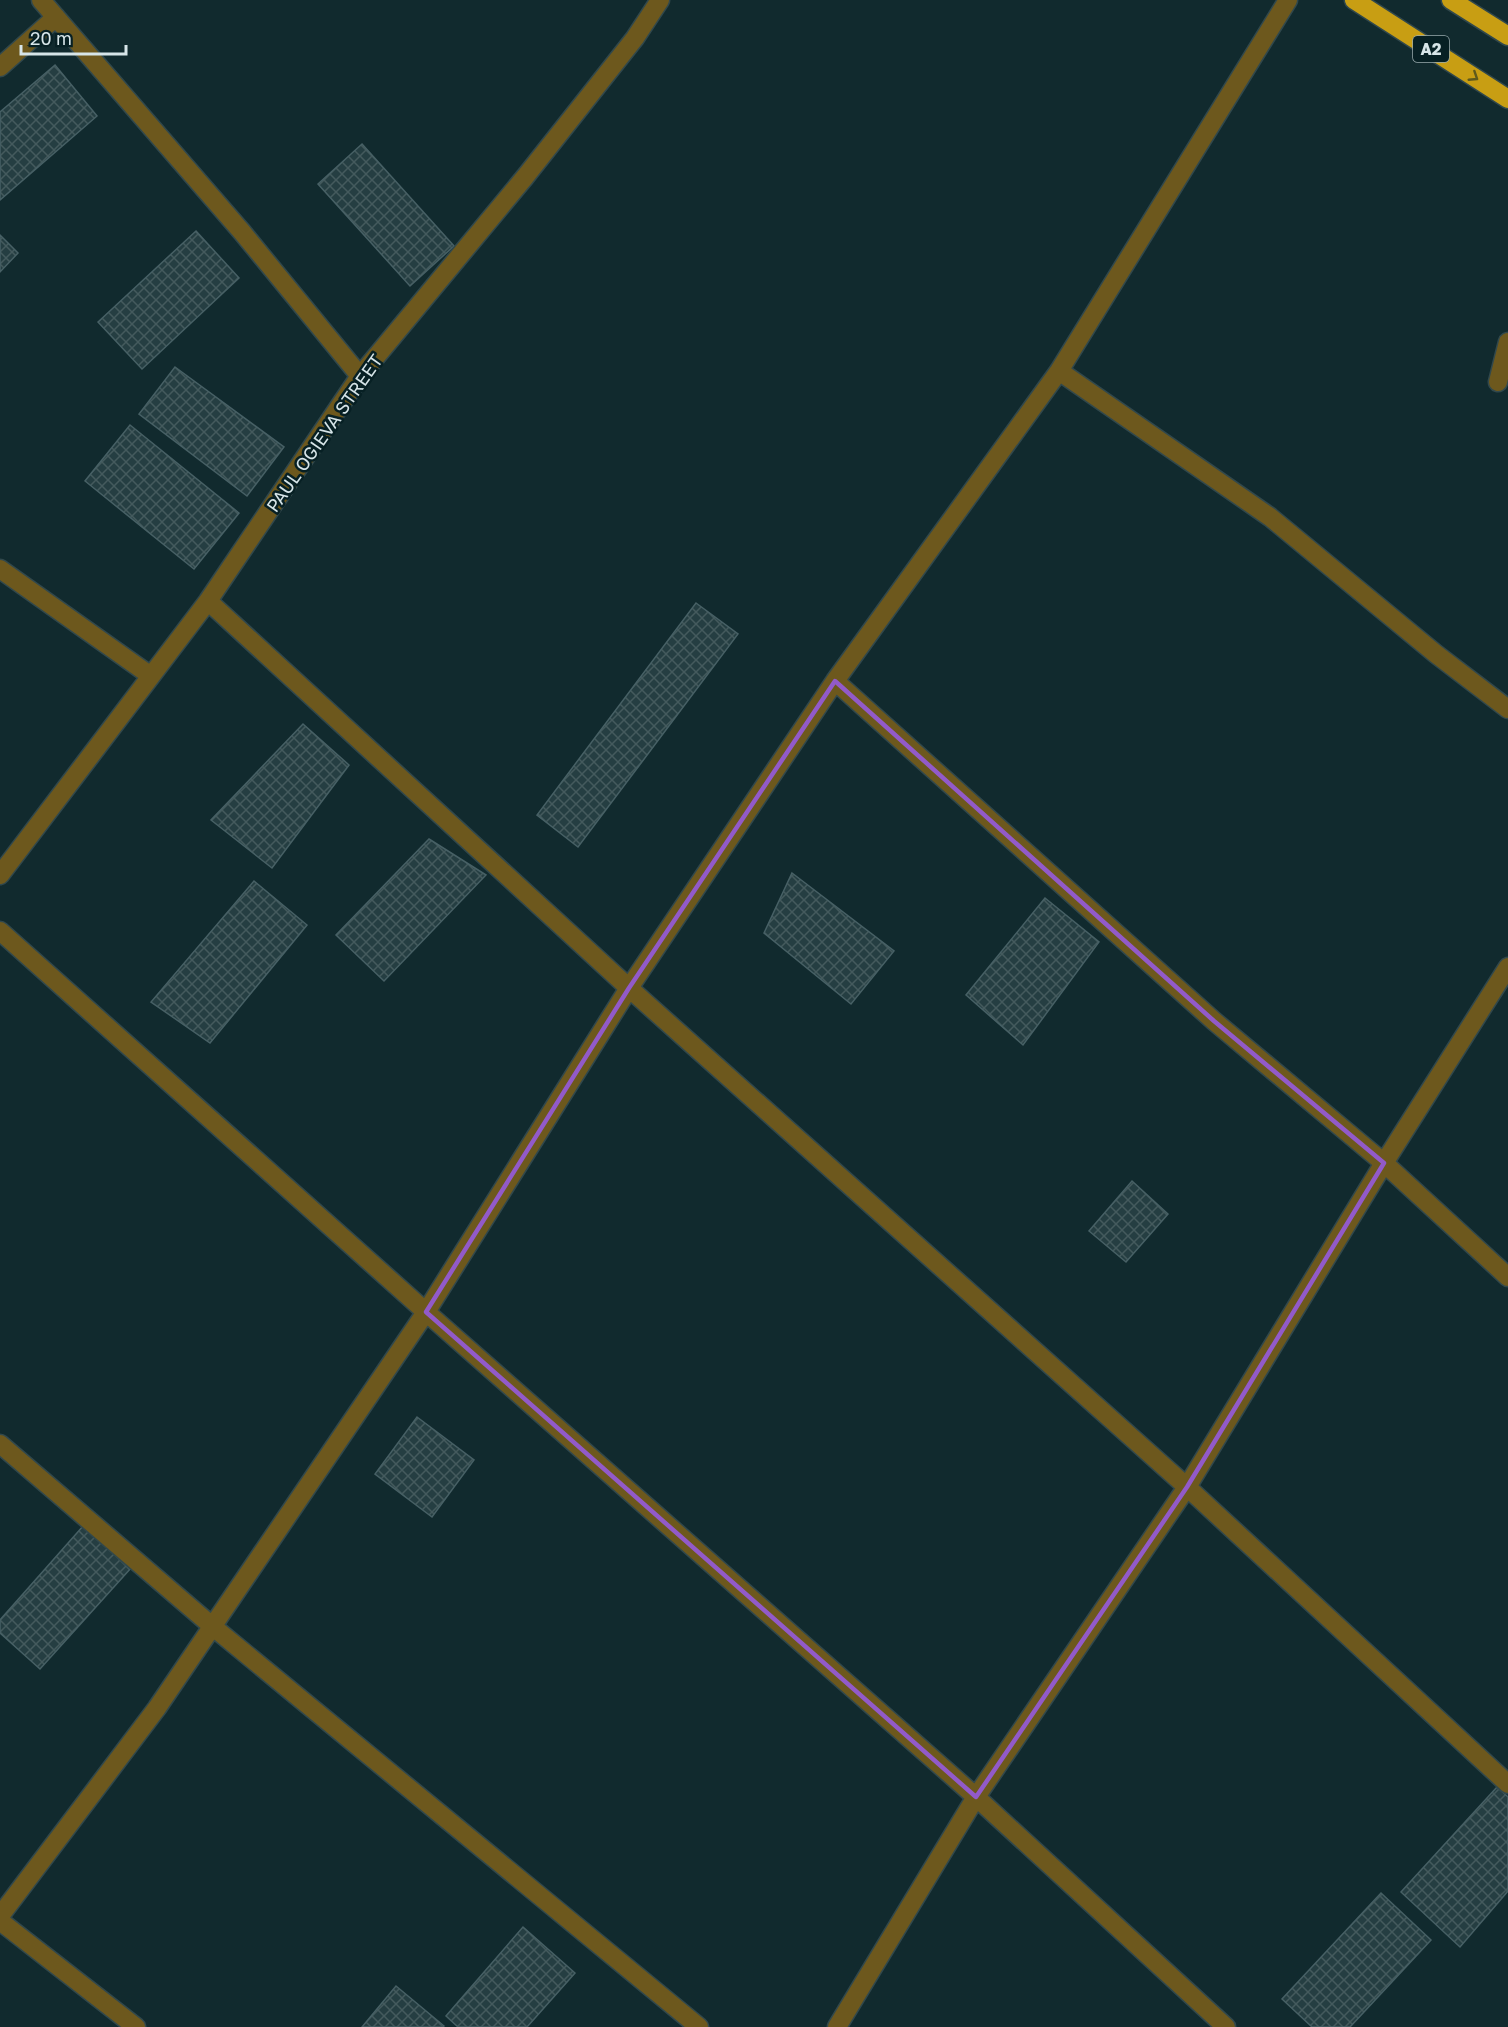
<svg xmlns="http://www.w3.org/2000/svg" width="1508" height="2027" viewBox="0 0 1508 2027" font-family="'Golos Text',sans-serif">
<style>
.building{fill:url(#building-cross-hatch);stroke:#476065;stroke-width:1.5}
.lines{fill:none;stroke-linecap:round;stroke-linejoin:round}
.minor-casing{stroke:#31484c;stroke-width:21}
.highway-casing{stroke:#31484c;stroke-width:21}
.minor{stroke:#6d581d;stroke-width:18}
.highway{stroke:#c89e13;stroke-width:18}
.oneway{stroke:#5e591c}
.marked{fill:none;stroke:#925ac9;stroke-width:4.5;stroke-linejoin:round}
.labels{text-anchor:middle;dominant-baseline:central;stroke-width:5;stroke-linejoin:round;paint-order:stroke}
.shield{fill:#072024;stroke:#99aaad;stroke-width:1.5}
.shield-label{font-size:16px;font-weight:bold;fill:#d7e5e8}
.street-label{font-size:18px;fill:#d7e5e8;stroke:#072024}
</style>
<defs>
<pattern id="building-cross-hatch" width="8" height="8" patternUnits="userSpaceOnUse" patternTransform="scale(1.5)"><rect width="8" height="8" fill="#253e42"/><path d="M0 0l8 8M0 8l8-8" fill="none" stroke="#445a5d"/></pattern>
</defs>
<rect width="100%" height="100%" fill="#112a2e"/>
<path class="building" d="M55,65L97,116L0,200V112Z
M362,144L454,246L410,286L318,184Z
M196,231L239,278L142,369L98,322Z
M0,235L18,253L0,272Z
M175,367L284,447L247,496L139,414Z
M130,425L239,513L194,569L85,481Z
M696,603L738,634L578,847L537,815Z
M303,724L349,765L272,868L211,820Z
M429,839L486,875L384,981L336,935Z
M792,873L894,951L851,1004L764,933Z
M254,881L307,925L210,1043L151,1002Z
M1045,898L1099,942L1023,1045L966,995Z
M1132,1181L1168,1214L1126,1262L1089,1231Z
M417,1417L474,1460L432,1517L375,1474Z
M84,1525L131,1568L40,1669L0,1633V1620Z
M1497,1787L1508,1797V1891L1460,1947L1401,1892Z
M1381,1893L1431,1940L1350,2027H1312L1282,1999Z
M523,1927L575,1973L527,2027H458L446,2016Z
M396,1986L444,2026L443,2027H362Z"/>
<g class="lines">
<g class="minor-casing">
<path id="minor" d="M41,0L242,232L360,376
M0,67L56,17
M1059,371L1270,517L1436,654L1508,709
M1498,382L1508,342
M0,569L151,676
M208,601L629,988L1187,1487L1508,1784
M835,681L1214,1021L1384,1163L1508,1277
M0,875L208,601L360,376L525,177L635,38L660,0
M0,931L426,1312L976,1797L1226,2027
M0,1444L212,1626L699,2027
M0,1916L157,1708L426,1312L629,988L835,681L1059,371L1288,0
M0,1921L136,2027
M837,2027L976,1797L1187,1487L1384,1163L1508,967"/>
</g>
<g class="highway-casing">
<path id="highway" d="M1354,0L1508,99
M1451,0L1508,36"/>
</g>
<use href="#minor" class="minor"/>
<use href="#highway" class="highway"/>
</g>
<defs><path id="oneway-chevron" d="M-2-3.5L2.5 0L-2 3.5" fill="none" stroke-width="1.6" stroke-linecap="round" stroke-linejoin="round" transform="scale(1.5)"/></defs>
<use class="oneway" href="#oneway-chevron" transform="translate(1474 77) rotate(33)"/>
<path class="marked" d="M835,681L1214,1021L1384,1163L1187,1487L976,1797L426,1312L629,988Z"/>
<g class="labels">
<rect class="shield" x="1413" y="36" width="36" height="26" rx="4.5"/>
<g class="shield-label">
<text x="1431" y="49">A2</text>
</g>
<g class="street-label">
<text transform="translate(324 433) rotate(-55)">PAUL OGIEVA STREET</text>
</g>
</g>
<path d="M21 45v9h105v-9" fill="none" stroke="#d7e5e8" stroke-width="3"/>
<text x="30" y="45" font-size="18" fill="#d7e5e8" stroke="#072024" stroke-width="4.5" paint-order="stroke">20 m</text>
</svg>
